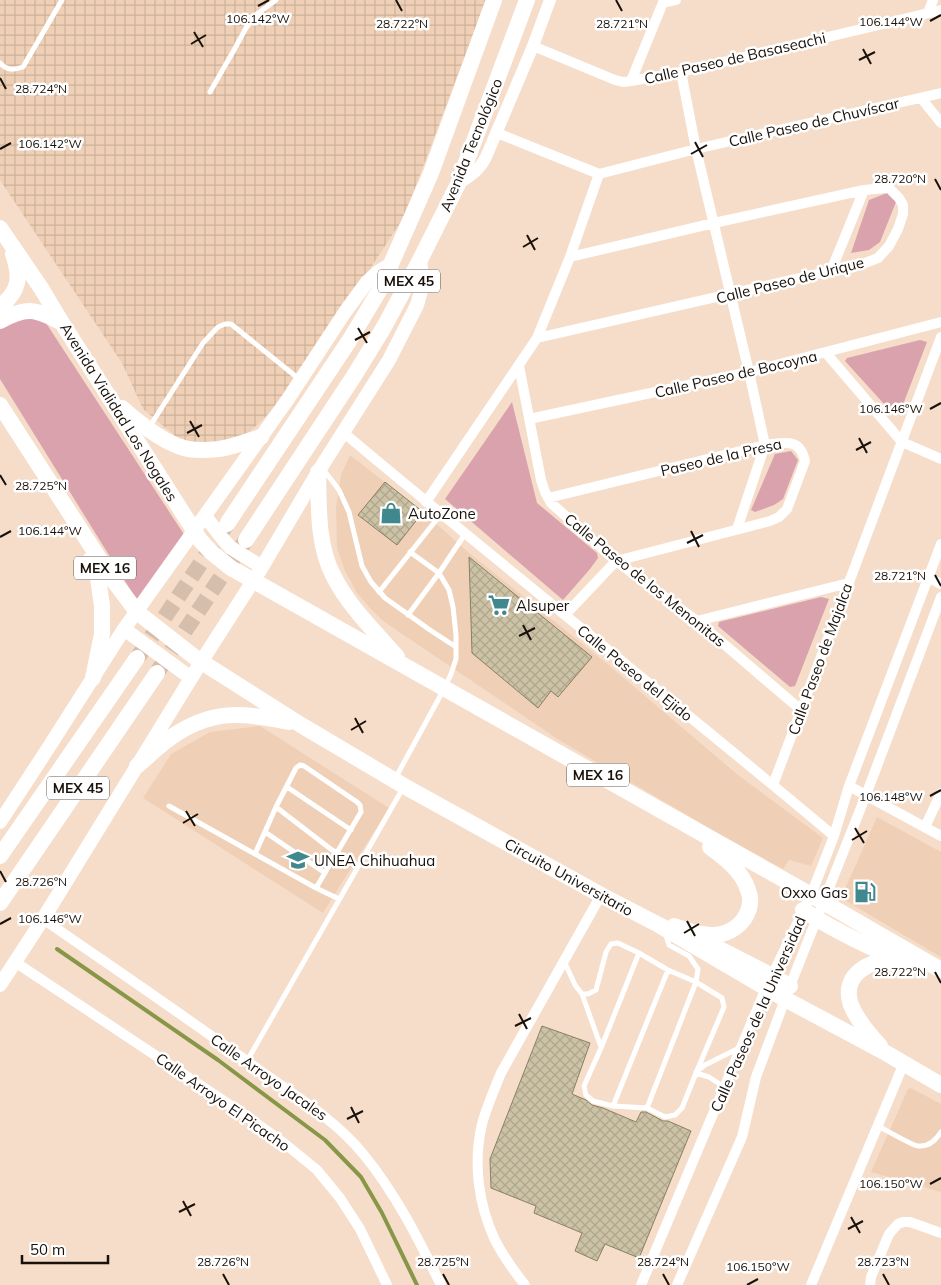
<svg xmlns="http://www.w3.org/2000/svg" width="941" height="1285" viewBox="0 0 941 1285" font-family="Mulish,sans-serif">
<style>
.built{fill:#efd0b6}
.industrial{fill:url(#industrial-grid)}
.green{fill:#daa2ad}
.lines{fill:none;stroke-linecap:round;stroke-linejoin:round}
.stream{stroke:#879747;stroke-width:4}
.building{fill:url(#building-cross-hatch);stroke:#898066}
.primary-tunnel{stroke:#d5beac;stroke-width:16;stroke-dasharray:16 8;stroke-linecap:butt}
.service{stroke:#fff;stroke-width:5}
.minor{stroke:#fff;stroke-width:10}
.tertiary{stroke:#fff;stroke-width:12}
.secondary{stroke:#fff;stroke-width:14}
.primary{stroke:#fff;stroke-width:16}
.trunk{stroke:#fff;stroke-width:16}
.ticks{fill:none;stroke:#19110a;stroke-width:2}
.labels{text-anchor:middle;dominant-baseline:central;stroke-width:5;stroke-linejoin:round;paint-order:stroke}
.shield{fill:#fff;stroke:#5e5854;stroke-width:1}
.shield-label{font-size:14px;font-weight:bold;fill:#19110a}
.street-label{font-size:15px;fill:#19110a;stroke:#fff}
.poi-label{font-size:15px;fill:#19110a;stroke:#fff;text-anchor:start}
.ticks-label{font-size:12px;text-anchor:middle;fill:#19110a;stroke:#fff;stroke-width:5;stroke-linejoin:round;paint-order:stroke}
</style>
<defs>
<pattern id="industrial-grid" width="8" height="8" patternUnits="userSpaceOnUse" patternTransform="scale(1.25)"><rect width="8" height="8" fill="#efd0b6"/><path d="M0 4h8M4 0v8" fill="none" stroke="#ccb29b"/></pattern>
<pattern id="building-cross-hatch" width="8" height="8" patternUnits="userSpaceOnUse" patternTransform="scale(1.25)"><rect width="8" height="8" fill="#ccc2a6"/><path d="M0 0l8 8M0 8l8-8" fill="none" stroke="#afa68e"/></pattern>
</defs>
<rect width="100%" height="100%" fill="#f6ddc9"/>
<path class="built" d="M350,455L423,512L468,552L605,662L738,775L823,838L811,866L789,860L783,869L709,828L559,740L383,621L370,608L357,593L345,571L337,548L336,507L341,475Z
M260,726L389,808L323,913L143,798L171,754L210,732Z
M877,817L941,852V957L841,898Z
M911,1088L941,1104V1192L871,1172L908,1089Z"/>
<path class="industrial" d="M0,0H486L404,217L286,397L240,441L186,445L143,409L122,363L0,180Z"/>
<path class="green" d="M887,193L896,202L880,242L869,250L851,253L869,200Z
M29,315L46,323L185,536L138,602L0,379V328Z
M920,340L927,342L899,415H894L845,361L847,358Z
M512,402L537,503L597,553L598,558L590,569L563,600L445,499Z
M791,451L798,460L783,499L774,505L755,512L751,510L775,454Z
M821,597L829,599L795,686L790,687L718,626L719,622Z"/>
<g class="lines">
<path class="stream" d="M57,949L218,1060L325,1140L361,1177L382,1213L417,1285"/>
</g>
<path class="building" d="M385,482L423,512L397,545L358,515Z
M469,557L592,657L558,697L551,691L538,708L472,653Z
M542,1026L590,1043L572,1094L586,1100L592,1105L603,1108L636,1122L641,1112H646L663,1121H668L691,1131L639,1258L605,1244L597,1261L575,1251L582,1233L534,1213L536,1206L491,1188L490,1159Z"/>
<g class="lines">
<path class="primary-tunnel" d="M138,657L227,524
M158,671L246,540"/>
<path class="service" d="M0,63C7,71 14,70 23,67L62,0
M210,92L234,50L246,28L257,14L276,0
M150,426L203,343L218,327L225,324H231L299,379
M323,469L339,490L349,512L362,566L371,582L385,598L430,630L456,647
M379,592L441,514
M408,615L439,573L410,552
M396,777L444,689L451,674L456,659V635L453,607L449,590L439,573L465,534
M287,787L351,830
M169,806L316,888L339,899
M276,807L332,850L358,866
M265,832L325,873
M255,854L276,807L296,768L300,765L304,766L357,802L360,805L361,812L316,888
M639,953L601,1048L584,1086L586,1095L593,1101L613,1106L647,1108L665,1117L675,1115L682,1108L696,1073L724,1007L722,998L696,982L647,1108
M564,961L575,985L582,994H588L596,990L606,952L611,944L618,943L639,953L668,970L696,982L698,969L689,956L669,945L666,935
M582,994L601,1047
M247,1061L403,788
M696,1072L705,1065L739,1048
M696,1073L709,1077L724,1087
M613,1106L668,970
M878,1126C886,1130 911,1145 918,1146C928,1147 936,1140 941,1132"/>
<path class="minor" d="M663,3L676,0
M928,13L933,0
M533,46L615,80L623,82L631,81L681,72L941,10
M681,72L696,149L749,372L765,445L737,529
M631,81L664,0
M921,98L941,123
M497,133L599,174
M599,174L696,149L941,93
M831,271L864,190
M537,338L865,263L878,258L889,246L898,229L903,214V205L899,198L890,189L886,188L864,190L714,223L570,257
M826,353L902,442L941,459
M519,366L541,480L545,492L551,503L616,561L697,621L801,710
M529,419L749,372L941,322
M344,433C506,569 672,700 834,836
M548,498L765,445C784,443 800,437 805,461L787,509L779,517L770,521L616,561L565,615
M426,502L537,338L570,257L599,174
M928,577L941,584
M697,621L849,583
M773,785L941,337
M849,786L941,836
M925,827L941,793
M43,919C115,969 187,1018 258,1069C294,1095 336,1120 364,1155C396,1194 419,1240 441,1285
M15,962L248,1117L284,1143L317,1170L340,1198L360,1229L387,1285
M525,1285C514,1271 503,1256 495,1240C478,1204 473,1162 482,1124C487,1106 494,1090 501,1073L601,895
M641,1285L766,988L811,895L834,836L849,786L941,544
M677,1285L742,1137L756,1077L790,986L866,795L941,597
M811,1285L904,1063
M870,1285L871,1277L889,1234L898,1224L903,1222H910L941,1233"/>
<path class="tertiary" d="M458,184C470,176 480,170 486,157L533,46L550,0"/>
<path class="secondary" d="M205,516L223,539L230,547L262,567
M124,629L191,678
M0,822L47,750L124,629L288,399L345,312L367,282L378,272L391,264
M0,985L43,919L201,662L262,567L318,472L389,360L417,305L421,291L422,278L420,260"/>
<path class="primary" d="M227,524L349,341L385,281L391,264L431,173L494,0
M246,540L354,376L384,327L420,260L458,184L527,0
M0,856L137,658
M0,903L157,673"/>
<path class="trunk" d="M0,228L41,288L62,323L200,540L211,552L231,568L811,895L941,970
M0,307C20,290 21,278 13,254
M0,321C27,306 36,309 62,323
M0,405L113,580L137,612L197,659L301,725L404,786L601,895L659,925L785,999L886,1053L941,1085
M122,408C139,423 162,442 184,448C195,451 209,450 219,449C234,447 247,441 261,437
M318,472C319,506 317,544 333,575C348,606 375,631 397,657
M90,560L98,578L102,606V634L93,678
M137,766C148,757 158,746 170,738C211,709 242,712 289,722
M803,910C833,930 865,945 897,959
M674,926C698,935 726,943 744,919C750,910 752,900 748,890C742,871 725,858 710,847
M712,945L772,976L790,986
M880,1046C869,1034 857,1020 851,1005C840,974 871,959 897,960C904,960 912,962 920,963"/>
</g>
<path class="ticks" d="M396,0L402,11M616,0L622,11M258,6L269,0M930,21L941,15M194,32L203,47M191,44L206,35M863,49L871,64M859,60L875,52M0,78L6,89M695,142L703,157M0,149L11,143M691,154L707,145M935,179L941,190M527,235L535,250M523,247L538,238M358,328L367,343M355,340L370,332M930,409L941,403M190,421L199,437M187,433L202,425M859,438L867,453M856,450L871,442M0,475L6,485M691,531L699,547M0,537L11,531M687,543L703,535M935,575L941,586M523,625L531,640M519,636L535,628M355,718L363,733M351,730L366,721M930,796L941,790M186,811L195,826M183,823L198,814M855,828L864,843M852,840L867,831M0,871L6,882M687,921L695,936M0,924L11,918M684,933L699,924M935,972L941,983M519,1014L527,1029M515,1026L531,1018M351,1107L359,1123M347,1119L363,1111M930,1184L941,1178M183,1201L191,1216M179,1212L195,1204M851,1217L860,1233M848,1229L863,1221M223,1274L229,1285M443,1274L449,1285M663,1274L669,1285M883,1274L889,1285M747,1285L758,1279"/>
<defs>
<g id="shop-bare" transform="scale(1.725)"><path d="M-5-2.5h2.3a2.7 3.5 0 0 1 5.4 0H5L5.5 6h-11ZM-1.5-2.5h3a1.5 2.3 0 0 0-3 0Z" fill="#40888e" stroke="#fff" stroke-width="2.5" paint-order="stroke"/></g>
<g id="supermarket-bare" transform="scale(1.725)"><path d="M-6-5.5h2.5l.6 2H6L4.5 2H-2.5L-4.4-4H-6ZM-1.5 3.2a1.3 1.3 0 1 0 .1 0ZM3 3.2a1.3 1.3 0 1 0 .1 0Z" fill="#40888e" stroke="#fff" stroke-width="2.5" paint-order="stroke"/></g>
<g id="university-bare" transform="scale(1.725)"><path d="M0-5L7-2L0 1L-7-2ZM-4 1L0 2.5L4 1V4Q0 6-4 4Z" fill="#40888e" stroke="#fff" stroke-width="2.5" paint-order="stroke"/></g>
<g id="fuel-bare" transform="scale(1.725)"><path d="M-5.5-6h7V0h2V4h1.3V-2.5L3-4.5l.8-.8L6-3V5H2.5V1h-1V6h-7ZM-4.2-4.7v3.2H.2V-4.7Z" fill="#40888e" stroke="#fff" stroke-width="2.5" paint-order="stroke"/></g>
</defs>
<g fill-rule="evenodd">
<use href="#shop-bare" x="391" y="513"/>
<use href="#supermarket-bare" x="499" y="605"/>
<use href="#university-bare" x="298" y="860"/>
<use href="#fuel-bare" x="865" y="892"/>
</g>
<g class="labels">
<g class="shield">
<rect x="378" y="269.5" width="62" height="23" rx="4"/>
<rect x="74" y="556.5" width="62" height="23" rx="4"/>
<rect x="567" y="763.5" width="62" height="23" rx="4"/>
<rect x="47" y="776.5" width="62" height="23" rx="4"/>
</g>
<g class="shield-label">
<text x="409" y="281">MEX 45</text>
<text x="105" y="568">MEX 16</text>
<text x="598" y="775">MEX 16</text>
<text x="78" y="788">MEX 45</text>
</g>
<g class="street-label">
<text transform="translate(735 58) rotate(-13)">Calle Paseo de Basaseachi</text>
<text transform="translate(814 122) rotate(-13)">Calle Paseo de Chuvíscar</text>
<text transform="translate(471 145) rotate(-68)">Avenida Tecnológico</text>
<text transform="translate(790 280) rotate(-14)">Calle Paseo de Urique</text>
<text transform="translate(736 374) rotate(-13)">Calle Paseo de Bocoyna</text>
<text transform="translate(119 412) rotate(58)">Avenida Vialidad Los Nogales</text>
<text transform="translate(721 457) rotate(-13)">Paseo de la Presa</text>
<text transform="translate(645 580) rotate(39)">Calle Paseo de los Menonitas</text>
<text transform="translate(820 659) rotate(-70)">Calle Paseo de Majalca</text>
<text transform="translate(635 673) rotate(39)">Calle Paseo del Ejido</text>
<text transform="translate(569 877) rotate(29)">Circuito Universitario</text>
<text transform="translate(758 1014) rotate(-66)">Calle Paseos de la Universidad</text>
<text transform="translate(269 1077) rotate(35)">Calle Arroyo Jacales</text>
<text transform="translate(223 1102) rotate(35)">Calle Arroyo El Picacho</text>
</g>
<g class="poi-label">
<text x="408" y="513">AutoZone</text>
<text x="516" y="605">Alsuper</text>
<text x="314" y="860">UNEA Chihuahua</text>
<text x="848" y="892" text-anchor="end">Oxxo Gas</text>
</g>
</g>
<g class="ticks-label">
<text x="258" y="23">106.142°W</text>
<text x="891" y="26">106.144°W</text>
<text x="402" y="28">28.722°N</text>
<text x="622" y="28">28.721°N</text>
<text x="41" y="93">28.724°N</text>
<text x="50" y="148">106.142°W</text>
<text x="900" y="183">28.720°N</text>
<text x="891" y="413">106.146°W</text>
<text x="41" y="490">28.725°N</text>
<text x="50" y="535">106.144°W</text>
<text x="900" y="580">28.721°N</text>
<text x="891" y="801">106.148°W</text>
<text x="41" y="886">28.726°N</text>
<text x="50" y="923">106.146°W</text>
<text x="900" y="976">28.722°N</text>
<text x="891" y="1188">106.150°W</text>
<text x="223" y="1266">28.726°N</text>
<text x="443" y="1266">28.725°N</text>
<text x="663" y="1266">28.724°N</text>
<text x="883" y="1266">28.723°N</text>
<text x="758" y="1271">106.150°W</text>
</g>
<path d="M22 1255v8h86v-8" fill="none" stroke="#19110a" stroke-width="2.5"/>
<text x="30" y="1255" font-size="15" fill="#19110a" stroke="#ffffff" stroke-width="4" paint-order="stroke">50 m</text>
</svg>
